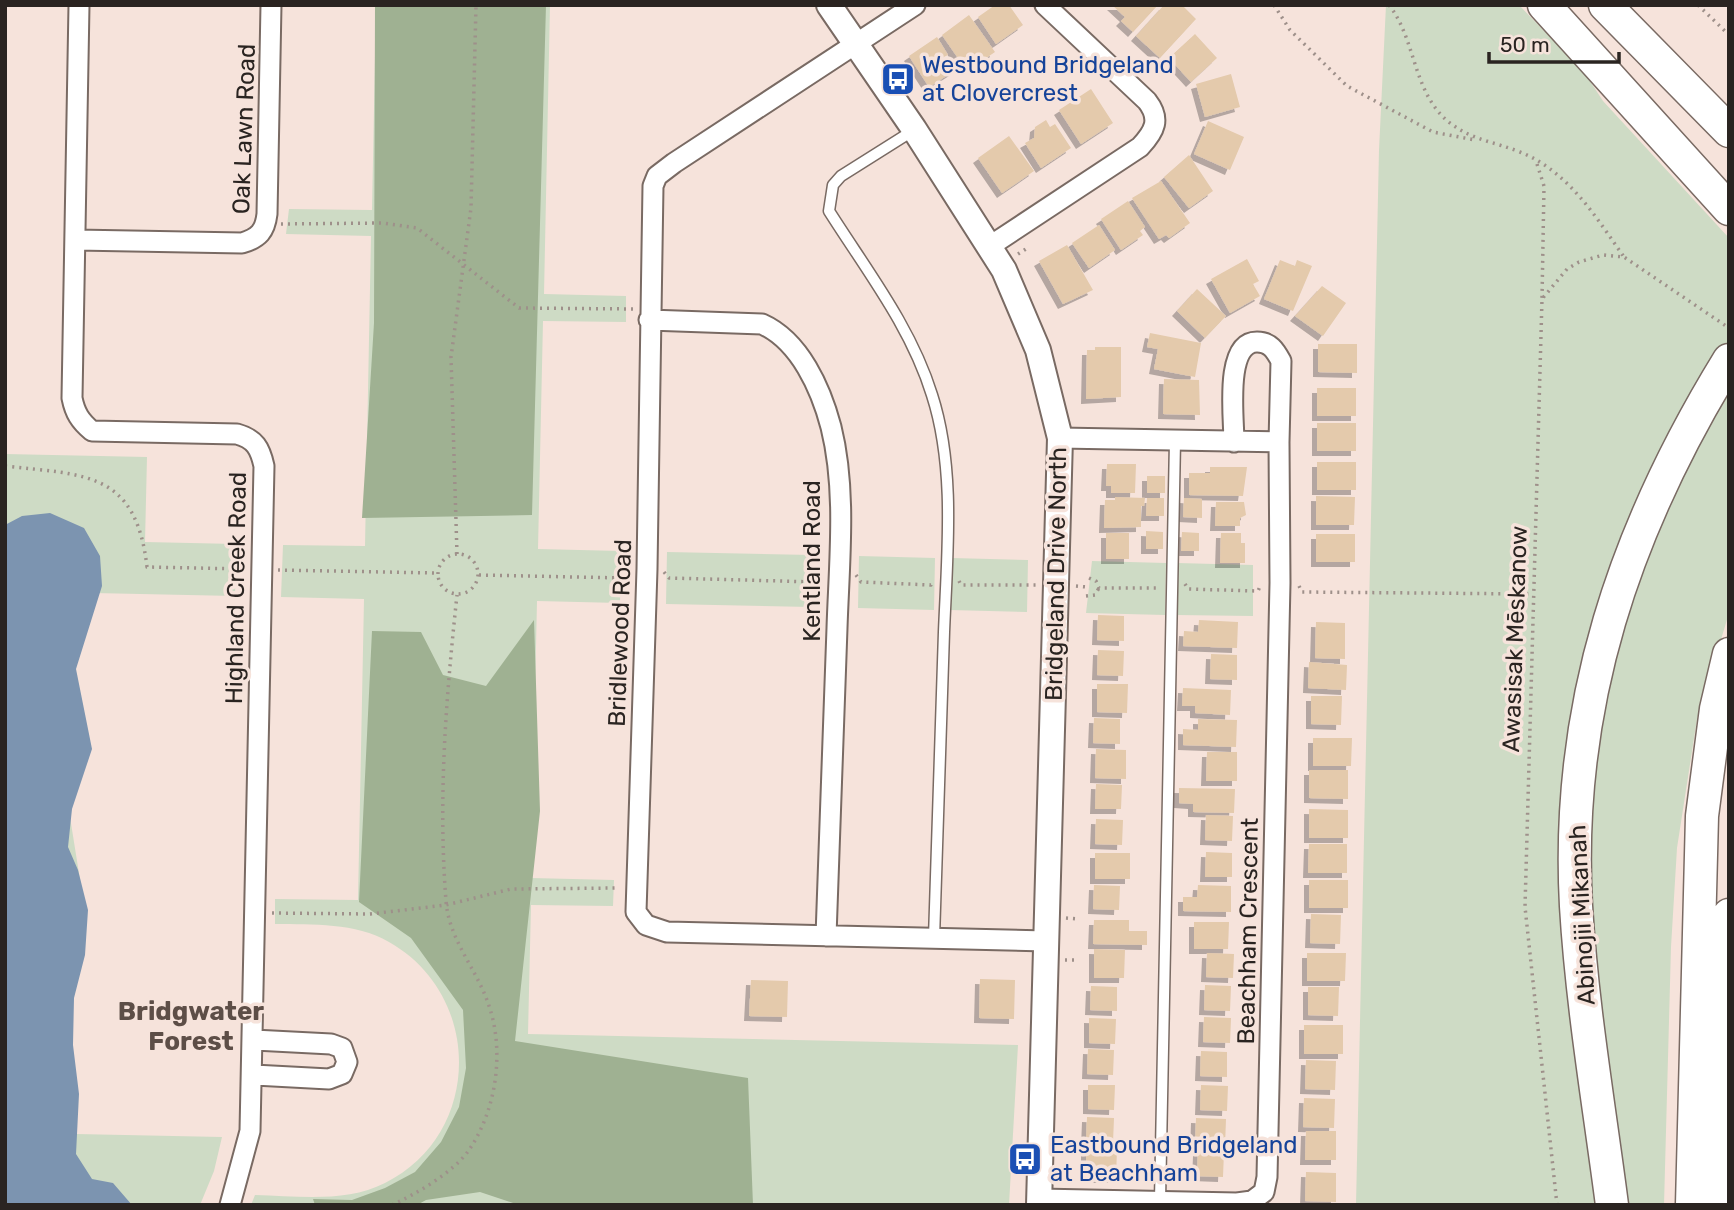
<svg xmlns="http://www.w3.org/2000/svg" width="1734" height="1210" viewBox="0 0 1734 1210" font-family="Rubik,sans-serif">
<style>
.green{fill:#cedbc5}
.forest{fill:#9fb192}
.water{fill:#7c94b0}
.building{fill:#e4caac;filter:url(#shadow)}
.lines{fill:none;stroke-linecap:round;stroke-linejoin:round}
.service-casing{stroke:#796a63;stroke-width:13}
.minor-casing{stroke:#796a63;stroke-width:23}
.tertiary-casing{stroke:#796a63;stroke-width:28}
.primary-casing{stroke:#796a63;stroke-width:35}
.path{stroke:#9e908a;stroke-width:3.5;stroke-dasharray:2 5;stroke-linecap:butt}
.service{stroke:#fff;stroke-width:10}
.minor{stroke:#fff;stroke-width:19}
.tertiary{stroke:#fff;stroke-width:24}
.primary{stroke:#fff;stroke-width:32}
.labels{text-anchor:middle;dominant-baseline:central;stroke-width:7;stroke-linejoin:round;paint-order:stroke}
.transit-label{font-size:24px;fill:#164399;stroke:#f6e3db;text-anchor:start}
.street-label{font-size:24px;fill:#2a2421;stroke:#f6e3db}
.neighbourhood-label{font-size:26px;font-weight:bold;fill:#5d4e47;stroke:#f6e3db}
</style>
<defs>
<filter id="shadow"><feDropShadow dx="-5" dy="5" stdDeviation="0" flood-color="#0004"/></filter>
</defs>
<rect width="100%" height="100%" fill="#f6e3db"/>
<path class="green" d="M376,5H550L544,294L626,296V322L543,321L538,549L621,551L620,603L537,601L531,878L614,880L613,906L531,905L528,1034L1018,1045L1009,1205H251L255,1195C298,1196 346,1203 385,1183C483,1134 483,995 389,942C355,922 313,925 275,924V899L358,900L364,599L281,597L283,545L365,546L371,236L286,234L289,209L372,210Z
M1386,5H1519L1584,72L1603,101L1729,238V613L1697,719L1677,848L1671,947L1664,1205H1356L1379,150Z
M5,454L147,457L145,542L236,544L235,596L93,593L75,663L74,794L70,817L85,911L71,1018L76,1134L222,1137L214,1171L200,1205H5Z
M667,552L812,555L811,607L666,604Z
M859,556L935,558L934,610L858,608Z
M952,558L1028,560L1027,612L950,610Z
M1092,561L1166,563L1165,615L1086,613Z
M1177,563L1253,565V616L1176,615Z"/>
<path class="forest" d="M375,5H546L532,515L362,518L374,323Z
M534,620L540,811L515,1041L748,1078L753,1205H519L480,1192L426,1200L417,1205H315L313,1199L352,1200L385,1188L415,1172L441,1142L459,1107L466,1068L463,1010L411,938L359,902L372,631L421,632L443,675L486,686Z"/>
<path class="water" d="M50,513L84,528L100,556L102,586L76,669L92,749L72,809L68,847L78,870L88,910L85,955L74,998L73,1045L79,1094L76,1154L92,1179L113,1183L132,1205H5V525L22,516Z"/>
<path class="building" d="M995,5H1009L1023,25L996,44L978,17Z
M1112,5H1158L1133,32L1121,21L1125,17Z
M1164,5H1182L1196,19L1160,58L1136,36Z
M969,15L995,52L967,71L942,35Z
M1195,34L1217,58L1191,82L1169,58Z
M937,37L948,55L944,57L954,71L929,87L909,56Z
M1231,74L1240,107L1205,117L1196,84Z
M1091,89L1113,123L1081,144L1059,110Z
M1046,120L1050,127L1055,124L1071,148L1041,168L1025,143L1034,138L1035,127Z
M1208,121L1244,137L1230,170L1194,154Z
M1009,136L1034,171L1002,193L978,158Z
M1189,155L1213,191L1189,208L1164,177Z
M1161,181L1190,223L1169,238L1166,235L1159,239L1132,198Z
M1128,201L1145,227L1140,231L1143,235L1121,250L1101,219Z
M1099,225L1115,250L1089,268L1072,243Z
M1067,245L1093,290L1063,304L1039,261Z
M1247,259L1259,281L1253,284L1260,296L1230,313L1211,279Z
M1280,260L1295,266L1297,260L1312,266L1293,311L1264,299Z
M1322,286L1346,303L1323,336L1295,316Z
M1197,289L1226,316L1205,338L1177,311Z
M1150,333L1201,343L1195,377L1154,369L1158,349L1147,347Z
M1318,344H1357V373L1318,372Z
M1095,347H1121V397L1086,399L1087,350H1095Z
M1164,379L1199,380L1200,415L1163,414Z
M1317,388H1356V416H1317Z
M1317,423H1356V451H1317Z
M1317,462H1356V490H1317Z
M1107,464H1136L1135,493H1111V486H1106Z
M1210,467H1247L1243,496L1189,495V473H1210Z
M1147,476H1165V493H1147Z
M1316,496L1355,497L1354,525H1316Z
M1115,497L1145,498L1144,506H1141V527L1104,528L1105,500H1115Z
M1147,498H1164V516H1146Z
M1184,498L1202,499V518L1183,517Z
M1216,502H1244L1246,515L1240,518V526H1215Z
M1146,531L1163,532V549H1146Z
M1182,532L1199,533V551H1181Z
M1106,533H1129V559H1106Z
M1221,533H1241V543H1245V563H1220Z
M1316,534H1355V562H1316Z
M1098,615L1124,616V641L1097,640Z
M1199,620L1238,622L1237,648L1183,646L1184,631L1198,632Z
M1316,622L1345,623V659L1315,658Z
M1098,650L1124,651L1123,676L1097,675Z
M1211,654L1237,655V680L1210,679Z
M1309,662L1347,665L1346,690L1308,688Z
M1097,684H1128L1127,713L1097,712Z
M1183,688L1231,690L1230,715L1195,713V706H1182Z
M1311,696H1342L1341,725L1311,724Z
M1094,718L1120,719V744L1093,743Z
M1198,719L1237,720L1236,747L1183,745V729L1198,730Z
M1313,738H1352L1351,766H1313Z
M1096,749L1126,750V779L1095,778Z
M1207,752H1237V781H1206Z
M1309,770H1348V799L1309,798Z
M1096,784L1122,785L1121,809H1095Z
M1179,788L1235,789L1234,813L1193,812V804L1179,803Z
M1309,809L1348,810V838H1309Z
M1206,815L1233,816L1232,841L1205,840Z
M1096,819L1123,820L1122,845L1095,844Z
M1309,844H1347V873H1308Z
M1206,852L1232,853V877H1205Z
M1095,853H1130V879H1095Z
M1309,880H1348V908H1309Z
M1094,885L1120,886L1119,910L1093,909Z
M1198,885L1231,886V912L1183,911V897H1197Z
M1311,914L1341,915L1340,944L1310,943Z
M1094,920H1129V931H1147V945L1093,944Z
M1194,922H1229L1228,949H1194Z
M1094,949L1125,950L1124,978H1094Z
M1207,953L1234,954L1233,978L1206,977Z
M1307,953H1346L1345,981H1307Z
M980,979L1015,980L1014,1019L979,1018Z
M751,980L788,981L787,1017L749,1016Z
M1205,985L1231,986L1230,1011L1204,1010Z
M1091,986L1117,987V1011L1090,1010Z
M1308,987H1339L1338,1016L1308,1015Z
M1204,1017L1231,1018L1230,1043L1203,1042Z
M1089,1018L1116,1019L1115,1044L1089,1043Z
M1304,1025H1343V1054H1304Z
M1088,1049L1114,1050L1113,1075L1087,1074Z
M1201,1051L1227,1052V1077L1200,1076Z
M1306,1060L1336,1061L1335,1090L1305,1089Z
M1088,1085H1115L1114,1110L1088,1109Z
M1201,1085L1228,1086L1227,1111L1200,1110Z
M1304,1098L1335,1099L1334,1128L1303,1127Z
M1087,1117L1114,1118L1113,1143L1086,1142Z
M1196,1118L1226,1119L1225,1147H1195Z
M1306,1131H1336V1160H1305Z
M1086,1149H1117L1116,1178H1086Z
M1198,1151L1224,1152L1223,1177L1197,1176Z
M1306,1172L1336,1173V1202L1305,1201Z"/>
<g class="lines">
<g class="service-casing">
<path id="service" d="M914,130L841,176L833,185L829,211C867,271 911,327 932,395C956,469 947,555 944,632C941,734 937,836 934,938
M1160,1200L1175,441"/>
</g>
<g class="minor-casing">
<path id="minor" d="M79,5L72,398C75,413 80,421 92,431L237,434C255,439 260,448 264,466L250,1131L230,1205
M915,5L674,163L657,176L653,186L647,569L636,912L646,925L667,932L1046,941
M76,240L242,243C259,238 265,231 267,214L271,5
M990,246L1140,147C1155,131 1161,119 1147,101L1045,5
M649,320L762,324C800,341 821,389 831,427C847,491 839,563 837,628C833,731 830,833 826,936
M1234,442C1234,418 1224,342 1257,342C1270,342 1275,350 1281,361L1279,442
M252,1075L329,1079L342,1074L347,1062L342,1048L331,1044L253,1040
M1039,1199L1237,1203L1252,1201L1264,1192L1267,1177L1280,583L1279,442L1060,438"/>
</g>
<g class="tertiary-casing">
<path id="tertiary" d="M829,5L914,129L1004,270L1038,350L1060,438L1039,1205"/>
</g>
<g class="primary-casing">
<path id="primary" d="M1544,5L1729,209
M1605,5L1729,131
M1612,1205C1599,1105 1582,1006 1576,906C1565,705 1625,529 1729,360
M1692,1205L1702,816L1716,709L1729,654
M1724,1205L1729,915"/>
</g>
<path class="path" d="M1274,5L1290,30L1347,86L1433,132L1475,140
M1389,5C1417,41 1412,93 1450,123C1472,140 1495,142 1520,152C1568,171 1596,217 1624,257
M1698,5L1729,35
M1537,164L1544,186L1542,299
M281,224L383,223L417,228L519,308L634,309
M1018,254L1029,247
M5,466C85,475 136,471 147,567L246,569
M438 574a20 20 0 1 1 40 0a20 20 0 1 1-40 0Z
M457,554L451,357L471,208L476,5
M278,570L437,573
M664,572L669,578L817,582L824,574
M479,575L624,578L629,570
M856,575L861,582L931,585L932,582
M1089,578L1096,581L1099,588H1157
M959,581L961,585H1037
M1185,584L1188,589L1258,591L1261,584
M1076,586L1087,587
M1299,586L1302,592L1532,594
M1086,596L1095,595L1099,588
M272,913L370,914L446,905L511,889L619,888
M1066,918L1078,919
M1065,960H1077
M1059,1179H1072
M392,1205C416,1194 454,1172 469,1150C497,1109 505,1049 488,1003C476,968 449,940 446,901C438,798 446,698 457,595
M1557,1205L1525,907L1542,299L1567,269L1579,262L1603,255L1624,257L1729,328"/>
<use href="#service" class="service"/>
<use href="#minor" class="minor"/>
<use href="#tertiary" class="tertiary"/>
<use href="#primary" class="primary"/>
</g>
<defs>
<g id="bus-square" transform="scale(1.75)"><rect x="-9" y="-9" width="18" height="18" rx="4" fill="#1a4fb4" stroke="#f6e3db"/><path d="M-5-6H5V4H4V6H2V4H-2V6H-4V4H-5ZM-3.5-4V0h7V-4ZM-3.5 1.2v1.5H-2V1.2ZM2 1.2v1.5H3.5V1.2Z" fill="#fff"/></g>
</defs>
<g fill-rule="evenodd">
<use href="#bus-square" x="898" y="79"/>
<use href="#bus-square" x="1025" y="1159"/>
</g>
<g class="labels">
<g class="transit-label">
<text x="922" y="65">Westbound Bridgeland<tspan x="922" dy="28">at Clovercrest</tspan></text>
<text x="1050" y="1145">Eastbound Bridgeland<tspan x="1050" dy="28">at Beachham</tspan></text>
</g>
<g class="street-label">
<text transform="translate(244 129) rotate(-88)">Oak Lawn Road</text>
<text transform="translate(812 561) rotate(-90)">Kentland Road</text>
<text transform="translate(1056 574) rotate(-89)">Bridgeland Drive North</text>
<text transform="translate(236 588) rotate(-89)">Highland Creek Road</text>
<text transform="translate(620 633) rotate(-88)">Bridlewood Road</text>
<text transform="translate(1515 639) rotate(-88)">Awasisak Mēskanow</text>
<text transform="translate(1582 915) rotate(-93)">Abinojii Mikanah</text>
<text transform="translate(1248 931) rotate(-89)">Beachham Crescent</text>
</g>
<g class="neighbourhood-label">
<text x="191" y="1011">Bridgwater<tspan x="191" dy="30">Forest</tspan></text>
</g>
</g>
<rect width="1734" height="1210" fill="none" stroke="#2a2421" stroke-width="14"/>
<path d="M1489 52v10h130v-10" fill="none" stroke="#2a2421" stroke-width="3.5"/>
<text x="1500" y="52" font-size="21" fill="#2a2421" stroke="#f6e3db" stroke-width="5" paint-order="stroke">50 m</text>
</svg>
